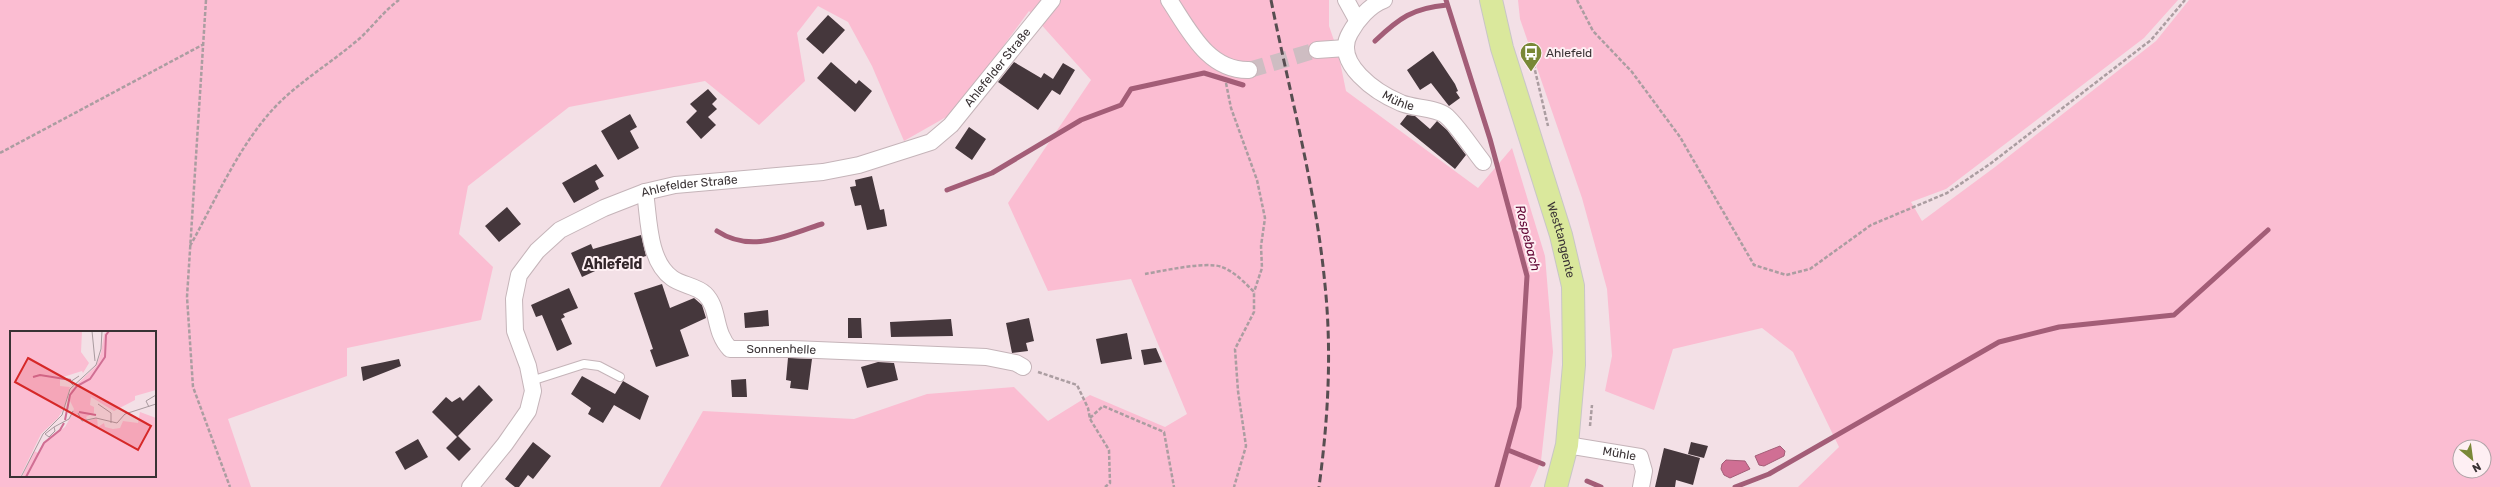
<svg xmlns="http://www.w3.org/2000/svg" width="2500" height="487" viewBox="0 0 2500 487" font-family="Rubik,sans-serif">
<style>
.green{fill:#fbbdd2;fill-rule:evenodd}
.water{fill:#d06f94;stroke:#a35d77}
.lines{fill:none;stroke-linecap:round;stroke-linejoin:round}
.stream{stroke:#a35d77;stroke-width:5}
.building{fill:#45373c}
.minor-tunnel{stroke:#cebdc2;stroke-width:16;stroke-dasharray:16 8;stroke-linecap:butt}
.service-casing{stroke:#c5b4b9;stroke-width:10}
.minor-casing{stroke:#c5b4b9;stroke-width:18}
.primary-casing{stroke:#c8c6c6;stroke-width:24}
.path{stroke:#ab9da1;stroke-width:2.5;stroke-dasharray:4 2;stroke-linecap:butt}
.service{stroke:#fff;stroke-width:8}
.minor{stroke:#fff;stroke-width:16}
.primary{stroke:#dae89c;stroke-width:22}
.rail{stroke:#574e51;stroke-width:3;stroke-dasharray:8 4;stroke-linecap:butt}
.labels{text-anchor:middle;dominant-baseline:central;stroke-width:4;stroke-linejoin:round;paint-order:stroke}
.poi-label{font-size:12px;fill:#393234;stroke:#feeff3;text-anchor:start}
.street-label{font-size:12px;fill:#393234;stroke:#feeff3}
.water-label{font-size:13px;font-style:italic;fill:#620735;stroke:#feeff3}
.quarter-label{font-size:14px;font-weight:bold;fill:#322529;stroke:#feeff3}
.inset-river{fill:none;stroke:#d06f94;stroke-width:2}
.inset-road{fill:none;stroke:#a99a9f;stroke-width:1}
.view{fill:#d62828;fill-opacity:0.15;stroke:#d62828;stroke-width:2}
.inset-edge{fill:none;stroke:#393234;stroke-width:2}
</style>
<rect width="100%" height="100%" fill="#f3e0e6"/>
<path class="green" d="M0,0H1329V26L1338,52L1346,91L1478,188L1512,148L1545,256L1553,352L1541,461L1530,487H660L703,411L854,419L927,394L1014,387L1048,421L1090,395L1165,427L1187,414L1131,279L1048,291L1008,203L1091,80L1029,11L955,112L904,141L872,66L848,22L818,6L797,33L805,81L759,125L705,81L569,107L468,186L459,234L493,267L481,320L347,348V376L228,419L251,487H0ZM11,332H155V476H11Z
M1518,0H2178L2144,38L1946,189L1911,202L1922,221L1995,167L2156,41L2189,0H2500V487H1798L1839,447L1793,352L1762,328L1673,349L1654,410L1605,391L1612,356L1607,289L1582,198L1520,19ZM2460,447H2484V471H2460Z"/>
<path class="water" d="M1780,446L1785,451L1784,456L1764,466L1759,465L1755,456Z
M1726,460L1745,461L1750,469L1730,478L1724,475L1721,469L1722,464Z"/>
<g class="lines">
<path class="stream" d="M1446,0L1490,139L1527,276L1519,407L1497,487
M1375,41C1399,18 1413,8 1447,5
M947,190L992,173L1081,120L1121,105L1131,89L1204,73L1243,85
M717,231C752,254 786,235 822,224
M1508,450L1543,464
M1587,481L1601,487
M1735,487L1769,474L1999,342L2059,327L2174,315L2268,230"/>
</g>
<path class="building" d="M828,15L845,30L823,54L806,39Z
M1433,51L1455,84L1458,91L1456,92L1460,98L1449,106L1431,83L1420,90L1407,70Z
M831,62L856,84L859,80L872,91L855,112L817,78Z
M1014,62L1041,78L1044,73L1053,79L1063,63L1075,70L1060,95L1052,90L1038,110L998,82Z
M708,89L717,99L712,104L717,109L708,117L716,125L701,139L686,122L697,111L690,104Z
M630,114L637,127L630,131L639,148L618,160L601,131Z
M1407,115L1415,116L1430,129L1437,121L1447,130L1466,155L1455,169L1400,124Z
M969,127L986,139L972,160L955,148Z
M596,164L604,176L595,181L599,189L574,203L562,183Z
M872,176L880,210L884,209L887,226L867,230L861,205L855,206L850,187L856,186L855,180Z
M507,207L521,224L499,242L485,226Z
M641,235L646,256L618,264L617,261L582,277L571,253L591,244L593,249Z
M662,284L670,308L694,298L702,305L706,318L680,330L689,356L656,367L650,350L653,349L634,293Z
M569,288L578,308L563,314L565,317L561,319L572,344L557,351L542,315L536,317L531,305Z
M768,310L769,326L745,328L744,313Z
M848,318H861L862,338H848Z
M1029,318L1034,341L1026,343L1028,351L1012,353L1006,323Z
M951,319L953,336L891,337L890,322Z
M1127,333L1132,359L1101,364L1096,339Z
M1156,348L1162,362L1144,365L1141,350Z
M788,358L812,359L808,390L790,388L791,381L786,380Z
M399,359L401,366L363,381L361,367Z
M878,362L894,363L898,380L867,388L861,367Z
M582,376L615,394L623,381L649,396L640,420L614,405L603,423L588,414L591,408L571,394Z
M746,379L747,397H732L731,380Z
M479,385L493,400L457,437L432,412L446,397L452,402L460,397L463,401Z
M458,436L471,449L459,461L446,448Z
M418,439L428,457L405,470L395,452Z
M533,442L551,456L533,479L528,475L519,487H515L505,479Z
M1691,442L1708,446L1704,458L1688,454Z
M1664,448L1700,458L1693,485L1676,480L1675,487H1655Z"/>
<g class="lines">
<path class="minor-tunnel" d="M1249,70L1317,50"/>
<g class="service-casing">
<path id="service" d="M531,381L584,364L599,366L620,377"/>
</g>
<g class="minor-casing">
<g id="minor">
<path d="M1169,0C1189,30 1208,71 1249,70"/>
<path d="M1346,0L1357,20"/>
<path id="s1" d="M1384,0C1370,5 1357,20 1350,33C1332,63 1377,93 1401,103C1412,108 1436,108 1445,115C1456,123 1473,150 1483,162"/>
<path d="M1317,50L1346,48"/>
<path id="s2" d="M645,192C649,219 648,261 672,278C681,285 697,286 705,294C720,309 713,331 730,349H793L986,357L1016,363L1023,367"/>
<path id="s3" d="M1567,445L1640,457L1644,471L1641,487"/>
<path id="s4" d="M470,487L505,444L528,411L533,391L528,366L515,331L514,299L519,275L537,251L560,230L604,208L645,192L675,185L823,172L859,165L931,142L951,125L1052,0"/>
</g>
</g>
<g class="primary-casing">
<g id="primary">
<path id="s5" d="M1491,0L1502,48L1561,235L1573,286L1574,365L1567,445L1556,487"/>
</g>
</g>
<path class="path" d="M206,0L187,297L193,387L230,487
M1577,0L1593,31L1632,72L1680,137L1754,265L1786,275L1810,269L1871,225L1947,193L1990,164L2151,40L2185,0
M1524,49L1534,66L1548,126
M1226,83L1231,108L1257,180L1265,218L1261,246L1262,268L1254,292
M0,153L204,44
M190,246C214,203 235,154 267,116C291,87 324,68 353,44C370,31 381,13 399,0
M1145,274C1162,271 1207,261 1222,267C1235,272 1245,283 1254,292V312L1235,349L1238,391L1246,446L1234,487
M1038,372L1077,385L1088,408L1090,419L1109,450L1110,483L1105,487
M1090,418L1103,406L1164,432L1174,487
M1590,426L1592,405"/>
<use href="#service" class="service"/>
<use href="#minor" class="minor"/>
<use href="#primary" class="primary"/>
<path class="rail" d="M1271,0C1290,95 1316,189 1325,285C1332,353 1328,420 1319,487"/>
</g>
<defs>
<g id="bus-pin" transform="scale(1.15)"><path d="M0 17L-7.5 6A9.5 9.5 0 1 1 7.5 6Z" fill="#798837" stroke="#feeff3"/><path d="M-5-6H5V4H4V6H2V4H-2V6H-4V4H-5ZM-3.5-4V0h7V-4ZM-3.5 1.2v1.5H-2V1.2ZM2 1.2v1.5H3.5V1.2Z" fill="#fff"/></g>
</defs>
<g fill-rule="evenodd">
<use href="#bus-pin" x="1531" y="53"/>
</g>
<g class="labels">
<g class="poi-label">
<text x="1546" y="53">Ahlefeld</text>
</g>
<g class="street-label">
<text stroke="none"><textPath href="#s4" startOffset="782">Ahlefelder Straße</textPath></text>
<text stroke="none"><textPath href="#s1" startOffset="142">Mühle</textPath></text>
<text stroke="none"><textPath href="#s4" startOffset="435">Ahlefelder Straße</textPath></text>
<text stroke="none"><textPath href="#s5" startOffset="250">Westtangente</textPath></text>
<text stroke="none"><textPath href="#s2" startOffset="242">Sonnenhelle</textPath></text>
<text stroke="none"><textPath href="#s3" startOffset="53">Mühle</textPath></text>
</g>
<g class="water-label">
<text transform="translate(1528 238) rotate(76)">Rospebach</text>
</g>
<g class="quarter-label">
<text x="613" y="264">Ahlefeld</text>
</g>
</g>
<g transform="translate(10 331)">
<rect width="146" height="146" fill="#f3e0e6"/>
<path d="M0,0H72L71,21L79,32L73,42L72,40L50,47V55L60,56L54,77L48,87L31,103L10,146H0ZM98,0H146V59L125,65V69L104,80L81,66L80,74L84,76V82L76,86L78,90L87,87L88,96L94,92L95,96L103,98L110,97L113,90L128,92L130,81L146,87V146H12L24,120L28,122L33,112L55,96L59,89L64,78L60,70L58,71L61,59L86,35L91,22L94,3Z" fill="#fbbdd2"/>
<path class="inset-river" d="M23,46L30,44L61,49M69,81L86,84M55,89L60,64L67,55L80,48L95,26L96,4L99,0M16,146L34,112L50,99L54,92"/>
<path class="inset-road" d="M82,0L85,30M63,54L60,51L69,45M88,73L101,82V92M139,76L136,70L146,64M68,82L72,90L86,87L107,92L115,83L146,73M44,96L35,103L39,106L45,100L44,96L59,88L63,80M11,146L33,103L52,84L60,58L86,34L91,18L92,0"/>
<path class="view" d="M18,27L141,95L128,119L5,51Z"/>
<rect width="146" height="146" class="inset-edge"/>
</g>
<g transform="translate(2472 459) rotate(151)"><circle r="19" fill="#feeff3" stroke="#afa3a7"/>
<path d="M0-3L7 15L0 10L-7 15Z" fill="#798837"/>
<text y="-6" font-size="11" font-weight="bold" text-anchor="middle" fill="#393234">N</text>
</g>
</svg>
